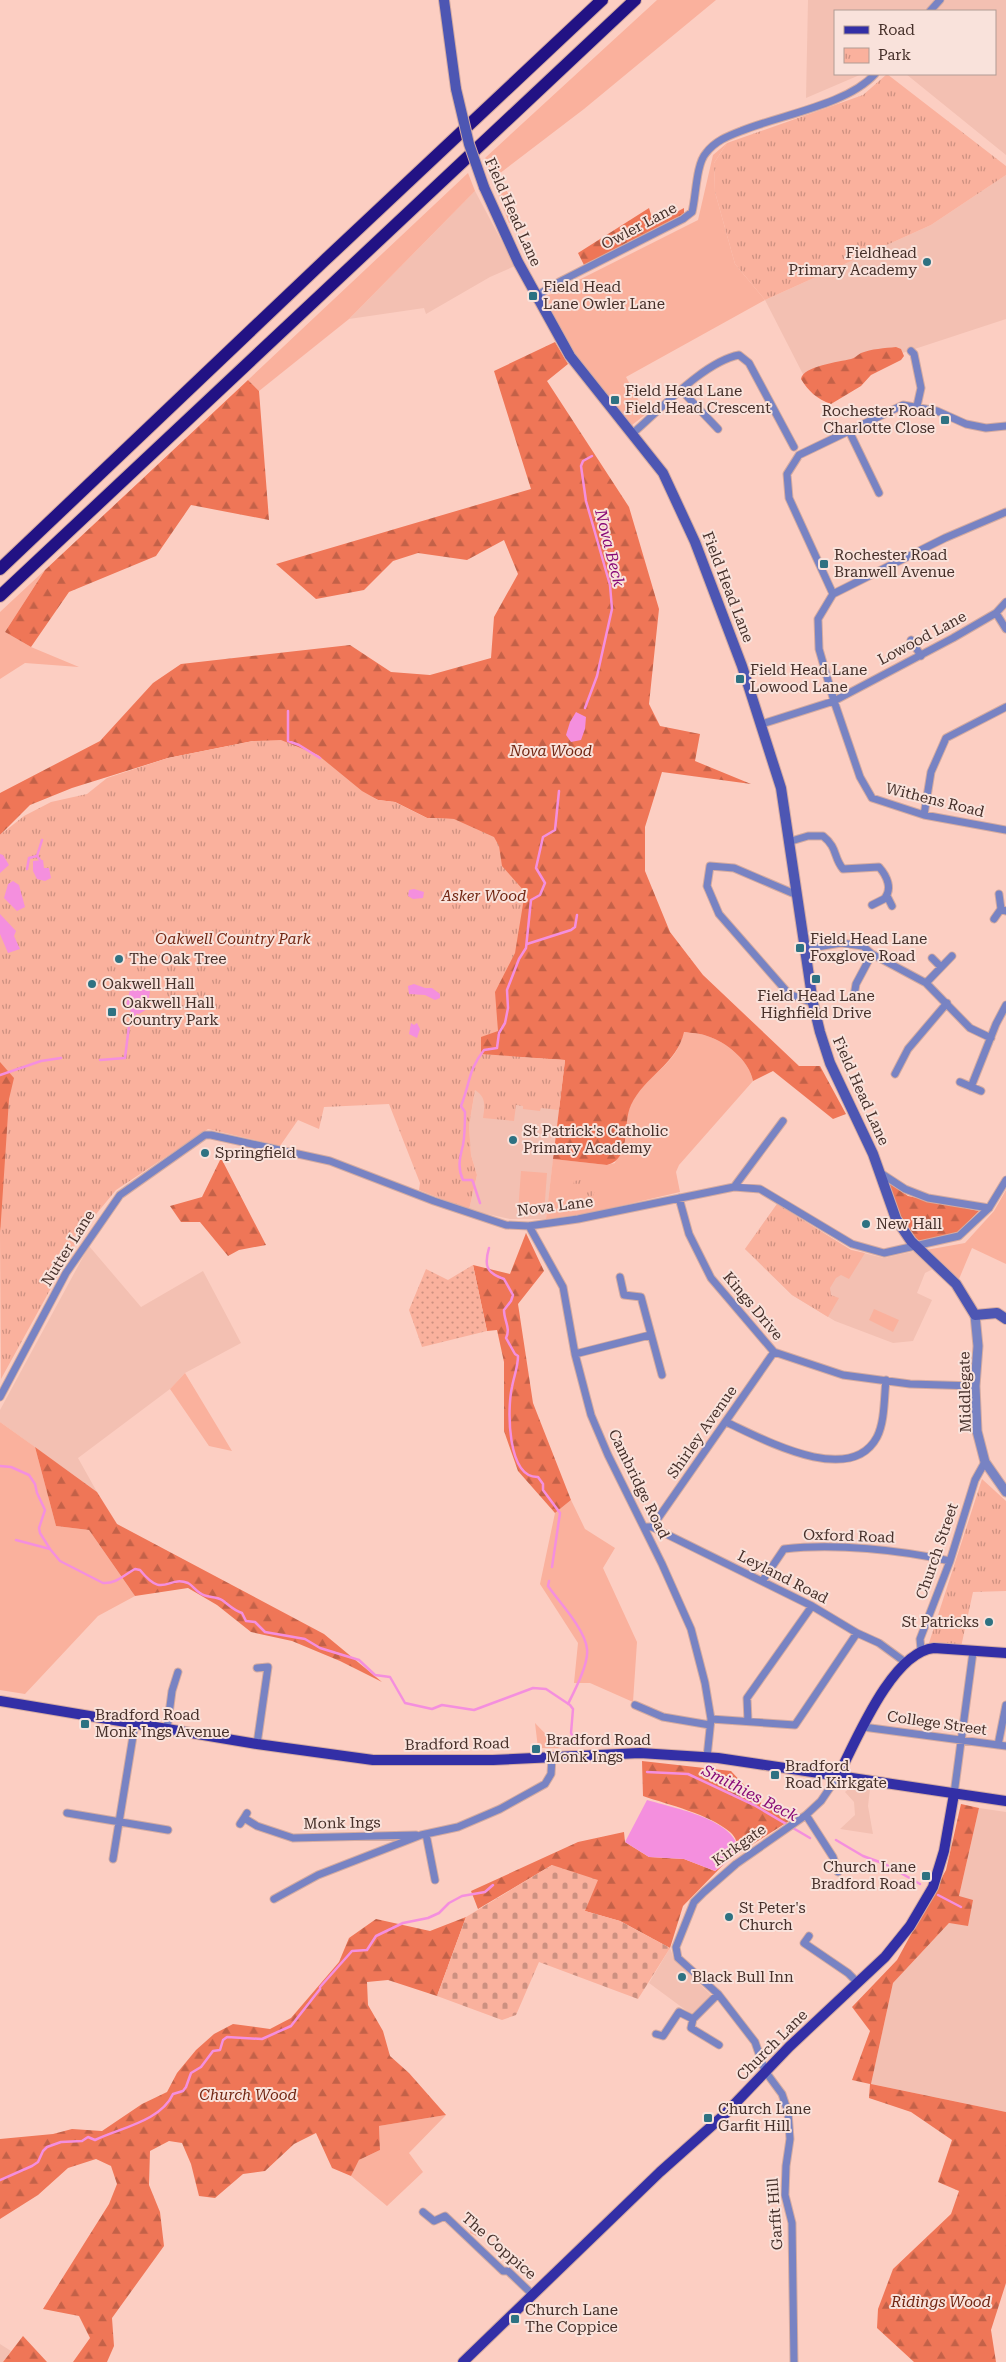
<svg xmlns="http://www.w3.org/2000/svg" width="1006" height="2362" viewBox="0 0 1006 2362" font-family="'Roboto Serif',serif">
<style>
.built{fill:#f3c0b2}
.grass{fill:#fab19d}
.forest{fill:url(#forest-firs)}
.cemetery{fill:url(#cemetery-stones)}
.park{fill:url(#park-tufts)}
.garden{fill:url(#garden-dots)}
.water{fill:#f48fde}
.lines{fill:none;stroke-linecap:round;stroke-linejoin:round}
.stream{stroke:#f48fde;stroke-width:2.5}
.minor-casing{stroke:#d4aba1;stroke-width:9}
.tertiary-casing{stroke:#d4aba1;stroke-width:11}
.secondary-casing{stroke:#d4aba1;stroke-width:12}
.primary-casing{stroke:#d4aba1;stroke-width:12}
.motorway-casing{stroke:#d4aba1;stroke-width:14}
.minor{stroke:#7883c3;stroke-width:7}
.tertiary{stroke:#7883c3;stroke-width:9}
.secondary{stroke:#4d56b3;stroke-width:10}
.primary{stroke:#332fa6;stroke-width:10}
.motorway{stroke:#221284;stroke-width:12}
.secondary-bridge-casing{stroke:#d4aba1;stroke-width:12;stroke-linecap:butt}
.secondary-bridge{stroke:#4d56b3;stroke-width:10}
.poi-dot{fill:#2e7282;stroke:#f9e2db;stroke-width:2}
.labels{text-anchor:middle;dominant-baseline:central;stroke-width:4;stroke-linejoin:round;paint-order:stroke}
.street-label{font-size:15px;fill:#46302a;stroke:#f9e2db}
.poi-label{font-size:15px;fill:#46302a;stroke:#f9e2db;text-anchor:start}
.park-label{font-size:15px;font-style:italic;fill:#712612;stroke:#f9e2db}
.water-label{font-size:16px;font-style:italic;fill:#880a77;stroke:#f9e2db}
</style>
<defs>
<pattern id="forest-firs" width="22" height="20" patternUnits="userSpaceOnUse" patternTransform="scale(1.25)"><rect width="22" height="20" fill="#ef7657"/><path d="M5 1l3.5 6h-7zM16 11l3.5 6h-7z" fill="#c36148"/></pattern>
<pattern id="cemetery-stones" width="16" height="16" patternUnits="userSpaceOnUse" patternTransform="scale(1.25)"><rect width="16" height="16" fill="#fab19d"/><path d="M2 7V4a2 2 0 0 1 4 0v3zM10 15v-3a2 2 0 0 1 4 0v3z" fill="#cc9080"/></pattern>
<pattern id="park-tufts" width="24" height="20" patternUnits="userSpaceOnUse" patternTransform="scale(1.25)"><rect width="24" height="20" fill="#fab19d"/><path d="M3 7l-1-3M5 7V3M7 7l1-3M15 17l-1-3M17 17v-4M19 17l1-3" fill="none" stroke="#cc9080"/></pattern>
<pattern id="garden-dots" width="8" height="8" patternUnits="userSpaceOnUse" patternTransform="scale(1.25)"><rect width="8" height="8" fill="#fab19d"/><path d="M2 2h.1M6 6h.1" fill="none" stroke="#cc9080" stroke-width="1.8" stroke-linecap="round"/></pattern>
</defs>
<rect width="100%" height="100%" fill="#fccec2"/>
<path class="built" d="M808,0H1006V155L906,74H995V11H835V74H862L806,98Z
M1006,175V319L808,384L765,300L931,225Z
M475,191L515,266L490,277L426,314L424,308L349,319Z
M481,1055L565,1060L546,1219H510L469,1210L477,1175L471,1155L469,1126Z
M777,1204L851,1250L884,1258L916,1251L933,1269L925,1273L917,1293L932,1300L913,1341L893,1343L835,1321L792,1295L745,1249Z
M89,1246L141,1307L203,1271L241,1343L185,1373L170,1389L78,1458L97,1492L0,1422V1410Z
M852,1786L870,1789L868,1806L873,1834L840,1829L855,1815L854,1802L845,1792Z
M979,1808L1006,1812V2112L871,2084L893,1983L949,1923L968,1925L959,1896Z
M670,1948L674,1959L712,1996L691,2014L649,1983Z
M0,2344L11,2351L3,2362H0Z"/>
<path class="grass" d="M657,0H716L584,109L499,174L519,217L509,223L485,158Z
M727,143L714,163L715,192L735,264L765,300L626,377L646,414L632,425L574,355L543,298L698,220L713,155Z
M468,173L475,191L349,319L259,391L248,380Z
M45,570L5,632L31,647L79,667L25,663L0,679V612Z
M683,1032C691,1033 700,1033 707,1036C726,1042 749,1060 753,1081L679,1165L676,1172L680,1192L590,1213L546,1219L553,1159L607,1165L615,1163C620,1146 624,1121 630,1106C642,1077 679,1065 683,1032Z
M521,1171L547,1173L544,1214L518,1212Z
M1006,1190V1264L972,1248L959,1279L926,1250L965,1243L994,1211Z
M874,1309L899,1320L893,1332L869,1320Z
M185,1373L232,1451L209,1446L170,1389Z
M0,1422L35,1447L56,1526L89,1530L135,1596L98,1616L25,1694L0,1690Z
M571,1500L585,1529L615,1548L603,1568L637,1642L633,1702L590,1683H574L578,1643L540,1584L555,1513Z
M535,1723L559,1748H538Z
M446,2115L409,2153L423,2172L387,2206L351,2176L359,2160L380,2150L379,2126Z"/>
<path class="forest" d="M649,208L654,224L684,208V214L584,265L578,253Z
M555,342L568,364L547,381L629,507L659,609L649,704L660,726L700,734L695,761L751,784L662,772L645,827V871L670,932L703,975L799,1066H820L846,1114L833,1119L773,1071L753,1081C749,1060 726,1042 707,1036C700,1033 691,1033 684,1032C677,1064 644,1077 631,1105C622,1124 632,1159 607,1165L553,1159L565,1060L481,1055L454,819L427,818L395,802L378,800L253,741L168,758L72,788L30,805L0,835V793L100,741L153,683L181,664L350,645L391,672L430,675L491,658L494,617L518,574L504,540L467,560L418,553L393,561L364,590L316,599L276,564L531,489L494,371Z
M896,347L901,349L904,356L901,360L871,375L861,386L831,404C817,399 808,391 801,379C803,366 839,362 851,359C855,358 857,355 861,353C871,349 885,348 896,347Z
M248,380L259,391L269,520L191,505L156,556L69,592L31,647L5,632L45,570Z
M0,1046L22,1050L0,1235Z
M221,1158L266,1245L239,1250L228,1256L200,1222H181L170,1206L202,1197Z
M884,1179L908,1196L979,1211L958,1232L916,1243L898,1218Z
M526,1233L544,1271L518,1304L533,1403L571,1500L555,1513L518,1471L504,1431V1362L497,1330L487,1331L473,1265L510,1274Z
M35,1447L97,1492L117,1524L324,1634L382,1682L340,1661L292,1641L251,1632L217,1605L188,1588L135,1596L89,1530L56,1526Z
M642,1761L731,1771L760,1802L789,1821L739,1853C738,1844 736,1837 730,1832C709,1814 669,1805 643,1796Z
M961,1804L979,1808L959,1896L973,1900L968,1926L949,1923L893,1983L871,2084L1006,2112V2283L991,2330L996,2362H914L877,2328L878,2309L893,2269L951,2214L959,2191L938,2182L952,2140L911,2112L869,2098L870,2084L852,2080L870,2031L852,2007L897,1960L946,1870Z
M624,1832L625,1842L649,1857L684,1859L715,1871L724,1864L683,1906L670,1948L620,1921L585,1911L552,1865L478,1909L471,1891L578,1842Z
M466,1917L437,1996L388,1980L367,1982L368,2005L383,2031L390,2056L409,2073L446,2115L379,2126L380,2150L359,2160L351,2176L332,2168L316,2133L294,2144L265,2171L243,2174L215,2198L199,2196L191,2164L182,2143L169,2141L150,2151L149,2185L160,2212L164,2246L112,2318L114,2346L107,2362H73L90,2338L79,2316L43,2309L109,2204L117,2184L111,2166L96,2159L68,2168L38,2195L0,2219V2139L53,2134L72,2129L102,2131L142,2104L167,2092L177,2073L196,2050L214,2034L233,2024L270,2029L291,2018L339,1962L349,1938L376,1919L430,1931Z
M23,2336L47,2362H3Z"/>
<path class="cemetery" d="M552,1865L598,1880L585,1911L620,1921L670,1948L638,1999L539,1962L516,2015L502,2020L437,1996L466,1917Z"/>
<path class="park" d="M887,74L1006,166V175L931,225L765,300L735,264L715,192L714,163L727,143L863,95Z
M281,740L318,755L362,791L378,800L395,802L427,818L454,819L494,837L499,846L502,866L525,892L515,953L495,992L498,1031L481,1037V1054L565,1060L559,1110L541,1108L540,1111L523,1109V1106L516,1105L514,1121L483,1118C485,1105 486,1097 475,1090L469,1126L471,1155L477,1175L469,1210L419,1190L420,1183L389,1104L324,1107L319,1129L298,1120L280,1146L208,1129L116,1190L83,1230L1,1379L0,1235L9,1099L14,1078L0,1062V835L24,816L51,802L87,794L107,778L168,758L253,741Z
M588,1179L591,1186L596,1188L593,1196L572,1195L574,1181Z
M777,1204L851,1250L865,1253L849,1279L841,1275L836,1278L830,1288L831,1295L839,1298L828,1317L792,1295L745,1249Z
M982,1479L1006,1501V1591L973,1592L961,1647L929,1643Z
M477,2221L481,2225V2234L478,2237L470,2233L471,2226Z"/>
<path class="garden" d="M473,1265L487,1331L422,1347L409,1310L426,1269L448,1280Z"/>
<path class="water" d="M576,712L586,717L585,729L581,740L571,742L566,735L570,722Z
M0,854L3,855L9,865L0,873Z
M43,860L44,868H49L51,878L45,881L37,879L33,871V861Z
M13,881L19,885L25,907L17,911L4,898L8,884Z
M414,889L424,892L423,898L413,899L408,896L409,890Z
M0,914L16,931L14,936L20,949L8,953L0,934Z
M137,980L146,984L150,992L147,1009L139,1014L132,1013L126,1005L132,983Z
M414,984L425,988H432L440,994V998L435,1000L425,995L409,994L408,986Z
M411,1023L414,1025L417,1023L420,1029L417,1038L409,1034Z
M647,1800C673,1808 738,1819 739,1853L715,1871L684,1859L649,1857L625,1842Z"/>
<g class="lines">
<path class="stream" d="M585,708L597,676L612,609L610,585L586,501L581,466L583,461L592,456
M288,711V741L299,745L320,758
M40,860L37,856L42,840
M27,869L29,858L37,856
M527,944L571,930L575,927L577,915
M100,1060L125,1058L129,1026L135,1014
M0,1075L41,1061L61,1058
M480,1203L473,1182L472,1180H463C457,1167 460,1157 463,1145C465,1134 465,1122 465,1112L461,1106C470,1084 468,1070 484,1050L497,1048L499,1033L505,1023L508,1008L507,990L519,959L526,948L531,900L540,895L545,883L536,868L543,837L555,830L559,791
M489,1248C484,1265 486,1273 504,1279L513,1295L511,1301L504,1310C504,1321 511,1328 506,1338L515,1354L518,1356C518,1367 514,1376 512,1387C507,1409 507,1478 538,1477L543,1484V1490L560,1513L552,1567
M0,1466L11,1467L29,1475L35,1484L37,1493L45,1510L39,1528L40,1533L50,1549L60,1561L103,1583C116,1584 124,1575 135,1569L140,1570C164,1600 167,1575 188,1583C192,1585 195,1590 200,1593C206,1598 215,1596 222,1600C229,1605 233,1610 242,1613L246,1621L255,1622L265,1632L305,1639L320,1648L359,1660L375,1675L390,1677L405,1703L432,1709L442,1705L474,1710L533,1688L546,1689L570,1705L573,1709L571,1733L576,1743
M16,1540L50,1549
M549,1581L548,1586C559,1602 585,1629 587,1649C589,1663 575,1690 568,1704
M647,1772L688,1774L754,1805L810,1838
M836,1840L863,1856L885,1864L920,1884
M938,1895L961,1907
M0,2180L32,2166L38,2162L43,2151L47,2147L61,2142L82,2141L88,2137L95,2140C120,2128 161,2121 173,2094L183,2091L186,2087L191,2073L201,2067L213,2051L220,2050L223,2040L227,2037L262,2039L291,2026L320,1989V1987L352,1951L367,1950L376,1936L403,1923L428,1918L439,1913L449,1903L462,1896L485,1892L493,1885"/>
<g class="minor-casing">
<path id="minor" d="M930,11L940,0
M536,296L559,282L683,219L692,212C696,197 696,164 706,153C715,141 728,136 741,131C780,115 847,105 875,74
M911,351L914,354L921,388L917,406
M682,391L718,429
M849,431L879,493
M633,433C660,410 705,361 739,355L749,363L794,447
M1006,512L945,538L833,594L818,619L819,649L834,701L860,777L872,798L924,815L1006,830
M833,594L789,498L787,474L799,455L903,405L937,411L966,424L986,428L1006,426
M996,613L1006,629
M911,640L921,656
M762,724L834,701L953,638L996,613L1006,602
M924,815L931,772L946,738L1006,707
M788,842L808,836H823C838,848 833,857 843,869L879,867C887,876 893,889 884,899L872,905
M999,894L1001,909L1006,911
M797,895L734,868L710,866L707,886L719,914L789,994L813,1003
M887,896L892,906
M994,919L1001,909
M805,949L841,943L863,946L872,954L926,983L970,1028L991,1038
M932,958L941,967
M926,983L952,956
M854,996L856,984L872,954
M895,1074L908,1049L947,1003
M960,1082L981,1091
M971,1087L996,1024L1006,1005
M879,1172L905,1189L928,1198L989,1208
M734,1187L783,1121
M679,1198L689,1234L711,1278L774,1352L843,1375L910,1384L975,1386
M529,1226L563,1287L575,1354L591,1415L608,1455L662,1564L691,1629L705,1683L711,1719L707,1757
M620,1277L624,1295L641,1297L662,1375
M575,1354L650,1335
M0,1397L66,1273L120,1195L205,1135H211L330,1161L434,1201L506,1225L529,1226L578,1219L734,1187L760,1189L852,1244L884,1253L959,1236L989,1208L1006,1180
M726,1422C761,1438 850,1488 877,1437C885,1421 884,1398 886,1380
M644,1527H652L812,1606L857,1633L879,1643L905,1662
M652,1527L774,1352
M763,1580L784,1549C835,1543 900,1550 950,1561
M921,1650L920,1639L950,1561L975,1480L985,1462
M257,1668L268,1667L257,1744
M635,1705L663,1717L710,1725
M711,1719L795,1725L857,1633
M748,1721L747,1698L812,1606
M863,1727L1006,1746
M167,1729L172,1691L178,1672
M998,1745L1006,1705
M954,1794L973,1652
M67,1813L168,1830
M247,1813L244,1818L257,1826L293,1838L416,1835
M806,1815L833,1857L838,1872
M240,1824L244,1818
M426,1834L435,1880
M113,1859L135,1724
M274,1899L318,1875L421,1835L458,1827L500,1809L545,1784L551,1774L552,1757
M809,1936L804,1943L848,1973L857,1982
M693,2019L718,1994
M656,2034L663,2036L679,2012L693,2019L691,2028L719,2045
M423,2212L434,2221L445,2216L503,2271H508L532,2294
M794,2362L792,2223L785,2195L786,2166L790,2139L788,2112L782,2094L765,2071L755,2042L718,1994L678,1958L676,1947L694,1902L704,1892L736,1864L806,1815L821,1801L838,1776"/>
</g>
<g class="tertiary-casing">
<path id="tertiary" d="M975,1315L978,1346L975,1386L977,1431L985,1462L1006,1492"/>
</g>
<g class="secondary-casing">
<path id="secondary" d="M444,0L456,89
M484,187L518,262L570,356L663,473L695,542L742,666L781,788L813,1003L820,1032L830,1063L873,1154L896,1219L911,1241L956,1284L975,1315L997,1313L1006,1319"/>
</g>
<g class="primary-casing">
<path id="primary" d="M0,1701L257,1744L373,1760H493L640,1753L718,1758L1006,1801
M838,1776C856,1741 892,1652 934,1648L1006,1653
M463,2362L660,2172L724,2115L789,2047L885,1957L910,1926L933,1887L944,1851L954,1794"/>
</g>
<g class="motorway-casing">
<path id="motorway" d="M0,569L324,261L602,0
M0,596L635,0"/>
</g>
<use href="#minor" class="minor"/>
<use href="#tertiary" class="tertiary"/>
<use href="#secondary" class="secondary"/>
<use href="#primary" class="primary"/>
<use href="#motorway" class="motorway"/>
<g class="secondary-bridge-casing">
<path id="secondary-bridge" d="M456,89L469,144L484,187"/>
</g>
<use href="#secondary-bridge" class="secondary-bridge"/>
</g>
<g class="poi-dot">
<circle cx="927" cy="262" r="5"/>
<rect x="528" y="291" width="10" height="10" rx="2.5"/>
<rect x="610" y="395" width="10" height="10" rx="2.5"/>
<rect x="940" y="415" width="10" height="10" rx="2.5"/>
<rect x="819" y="559" width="10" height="10" rx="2.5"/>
<rect x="735" y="674" width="10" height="10" rx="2.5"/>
<rect x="795" y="943" width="10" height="10" rx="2.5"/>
<circle cx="119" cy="959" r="5"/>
<rect x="811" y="974" width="10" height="10" rx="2.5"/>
<circle cx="92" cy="984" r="5"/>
<rect x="107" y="1007" width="10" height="10" rx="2.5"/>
<circle cx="513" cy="1140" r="5"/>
<circle cx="205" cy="1153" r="5"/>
<circle cx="866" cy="1224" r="5"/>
<circle cx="989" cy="1622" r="5"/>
<rect x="80" y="1719" width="10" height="10" rx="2.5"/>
<rect x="531" y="1744" width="10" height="10" rx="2.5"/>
<rect x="770" y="1770" width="10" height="10" rx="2.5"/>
<rect x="921" y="1871" width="10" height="10" rx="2.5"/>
<circle cx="729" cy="1917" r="5"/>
<circle cx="682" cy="1977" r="5"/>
<rect x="703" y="2113" width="10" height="10" rx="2.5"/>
<rect x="510" y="2314" width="10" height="10" rx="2.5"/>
</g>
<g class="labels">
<g class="street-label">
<text transform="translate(513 212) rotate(66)">Field Head Lane</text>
<text transform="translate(639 226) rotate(-28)">Owler Lane</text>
<text transform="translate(728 587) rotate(69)">Field Head Lane</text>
<text transform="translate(922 638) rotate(-28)">Lowood Lane</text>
<text transform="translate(935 800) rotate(14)">Withens Road</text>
<text transform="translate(861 1091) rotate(66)">Field Head Lane</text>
<text transform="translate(555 1206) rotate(-7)">Nova Lane</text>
<text transform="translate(68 1248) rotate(-58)">Nutter Lane</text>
<text transform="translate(753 1306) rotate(50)">Kings Drive</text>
<text transform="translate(965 1392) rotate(-91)">Middlegate</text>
<text transform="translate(702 1432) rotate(-55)">Shirley Avenue</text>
<text transform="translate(639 1484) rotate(64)">Cambridge Road</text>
<text transform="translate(849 1536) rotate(2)">Oxford Road</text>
<text transform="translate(937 1551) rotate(-71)">Church Street</text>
<text transform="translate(783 1577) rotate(27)">Leyland Road</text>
<text transform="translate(937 1723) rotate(8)">College Street</text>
<text transform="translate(457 1744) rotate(-1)">Bradford Road</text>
<text transform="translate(342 1823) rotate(-1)">Monk Ings</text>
<text transform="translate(739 1845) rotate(-35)">Kirkgate</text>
<text transform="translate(772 2045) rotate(-45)">Church Lane</text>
<text transform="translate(775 2214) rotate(-94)">Garfit Hill</text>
<text transform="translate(499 2246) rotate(41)">The Coppice</text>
</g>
<g class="poi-label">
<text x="917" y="253" text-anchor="end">Fieldhead<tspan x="917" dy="17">Primary Academy</tspan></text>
<text x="543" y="287">Field Head<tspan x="543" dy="17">Lane Owler Lane</tspan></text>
<text x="625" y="391">Field Head Lane<tspan x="625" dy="17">Field Head Crescent</tspan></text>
<text x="935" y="411" text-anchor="end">Rochester Road<tspan x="935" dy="17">Charlotte Close</tspan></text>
<text x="834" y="555">Rochester Road<tspan x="834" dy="17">Branwell Avenue</tspan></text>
<text x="750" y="670">Field Head Lane<tspan x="750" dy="17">Lowood Lane</tspan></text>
<text x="810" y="939">Field Head Lane<tspan x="810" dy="17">Foxglove Road</tspan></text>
<text x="129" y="959">The Oak Tree</text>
<text x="102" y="984">Oakwell Hall</text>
<text x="816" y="996" text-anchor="middle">Field Head Lane<tspan x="816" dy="17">Highfield Drive</tspan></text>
<text x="122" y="1003">Oakwell Hall<tspan x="122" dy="17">Country Park</tspan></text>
<text x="523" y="1131">St Patrick's Catholic<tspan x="523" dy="17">Primary Academy</tspan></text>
<text x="215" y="1153">Springfield</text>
<text x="876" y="1224">New Hall</text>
<text x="979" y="1622" text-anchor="end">St Patricks</text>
<text x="95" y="1715">Bradford Road<tspan x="95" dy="17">Monk Ings Avenue</tspan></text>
<text x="546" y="1740">Bradford Road<tspan x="546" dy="17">Monk Ings</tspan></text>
<text x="785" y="1766">Bradford<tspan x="785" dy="17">Road Kirkgate</tspan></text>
<text x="916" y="1867" text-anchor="end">Church Lane<tspan x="916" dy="17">Bradford Road</tspan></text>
<text x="739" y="1908">St Peter's<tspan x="739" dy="17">Church</tspan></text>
<text x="692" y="1977">Black Bull Inn</text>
<text x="718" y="2109">Church Lane<tspan x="718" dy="17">Garfit Hill</tspan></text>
<text x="525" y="2310">Church Lane<tspan x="525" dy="17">The Coppice</tspan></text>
</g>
<g class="park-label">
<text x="551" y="751">Nova Wood</text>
<text x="484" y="896">Asker Wood</text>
<text x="233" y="939">Oakwell Country Park</text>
<text x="248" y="2095">Church Wood</text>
<text x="941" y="2302">Ridings Wood</text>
</g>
<g class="water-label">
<text transform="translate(610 548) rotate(76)">Nova Beck</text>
<text transform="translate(750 1793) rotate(27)">Smithies Beck</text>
</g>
</g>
<rect x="834" y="10" width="162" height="65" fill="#f9e2db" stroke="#b19b94"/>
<rect x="844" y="26" width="25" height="8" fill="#332fa6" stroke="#b19b94"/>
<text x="878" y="35" font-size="15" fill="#46302a">Road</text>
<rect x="844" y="48" width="25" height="15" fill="url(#park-tufts)" stroke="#b19b94"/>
<text x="878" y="60" font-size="15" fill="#46302a">Park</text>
</svg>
